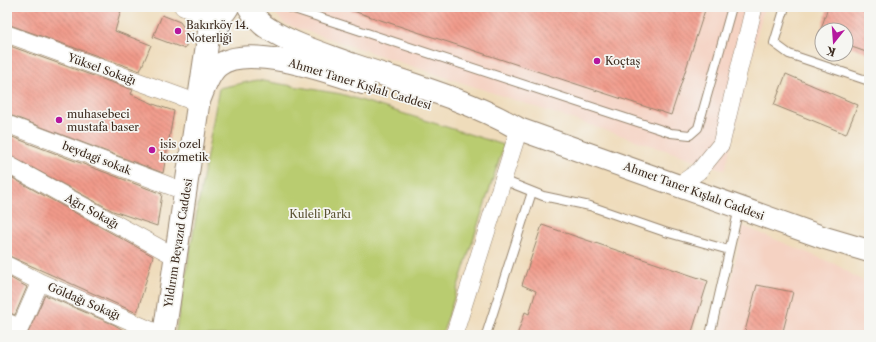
<svg xmlns="http://www.w3.org/2000/svg" width="876" height="342" viewBox="0 0 876 342" font-family="'Libre Caslon Text',serif">
<style>
.built{fill:#f5d2c2}
.green{fill:#b9cc6f;stroke:#7a7b46}
.building{fill:url(#building-back-hatch)}
.lines{fill:none;stroke-linecap:round;stroke-linejoin:round}
.lane-casing{stroke:#95836c;stroke-width:10}
.street-casing{stroke:#95836c;stroke-width:18}
.secondary-casing{stroke:#95836c;stroke-width:24}
.primary-casing{stroke:#95836c;stroke-width:24}
.lane{stroke:#fff;stroke-width:8}
.street{stroke:#fff;stroke-width:17}
.secondary{stroke:#fff;stroke-width:22}
.primary{stroke:#fff;stroke-width:22}
.poi-dot{fill:#b5179e;stroke:#f6f6f2;stroke-width:1.5}
.labels{text-anchor:middle;dominant-baseline:central;stroke-width:3.5;stroke-linejoin:round;paint-order:stroke}
.poi-label{font-size:11px;fill:#3b2a1e;stroke:#f6f6f2;text-anchor:start}
.street-label{font-size:11px;fill:#3b2a1e;stroke:#f6f6f2}
.park-label{font-size:11px;fill:#5a5232;stroke:#f6f6f2}
</style>
<defs>
<pattern id="building-back-hatch" width="6" height="6" patternUnits="userSpaceOnUse"><rect width="6" height="6" fill="#f19a8a"/><path d="M-1 5l2 2M0 0l6 6M5-1l2 2" fill="none" stroke="#c47e70"/></pattern>
</defs>
<rect width="100%" height="100%" fill="#f6f6f2"/>
<filter id="ink" filterUnits="userSpaceOnUse"><feTurbulence type="fractalNoise" baseFrequency=".025" numOctaves="2"/><feDisplacementMap in="SourceGraphic" scale="8" xChannelSelector="R" yChannelSelector="G"/><feConvolveMatrix kernelMatrix="1 2 1 2 8 2 1 2 1" color-interpolation-filters="sRGB"/></filter>
<filter id="wash" filterUnits="userSpaceOnUse"><feTurbulence type="fractalNoise" baseFrequency=".012" numOctaves="4" result="noise"/><feDisplacementMap in="SourceGraphic" scale="16" xChannelSelector="R" yChannelSelector="G"/><feGaussianBlur stdDeviation="0.9" result="paint"/><feColorMatrix in="noise" values="0 0 0 0 0 0 0 0 0 0 0 0 0 0 0 0 0 1.4 0 .05"/><feComposite in="paint" operator="in"/></filter>
<g filter="url(#wash)">
<rect width="100%" height="100%" fill="#efdcbb"/>
<path class="built" d="M269,7H764L725,170L285,24Z
M743,226L837,265L869,285V335H719Z"/>
<path class="green" d="M257,80L341,94L504,145L442,335H175L219,88Z"/>
<g id="blocks">
<path class="building" d="M10,7H122L115,31L151,45L140,71L7,24V16Z
M351,7H706L671,115L350,10Z
M828,7H869V53L846,45V30H822V37L819,36Z
M162,15L180,22L189,35L185,49L153,37Z
M7,45L133,90L131,94L156,105L174,111L163,173L7,114Z
M786,74L858,105L846,134L774,105Z
M7,135L162,194L157,226L113,211L7,154Z
M7,175L153,256L137,313L7,255Z
M542,225L708,281L691,335H517L525,312L529,314L536,291L522,285Z
M7,276L27,287L15,315L7,312Z
M757,285L793,292L782,335H744Z
M45,295L115,325L131,335H27Z"/>
</g>
</g>
<g filter="url(#ink)">
<use href="#blocks" fill-opacity="0" stroke="#95836c" stroke-width="1"/>
<g class="lines">
<g class="lane-casing">
<path id="lane" d="M288,7L671,133L690,135L698,128L732,7
M785,7L774,43L789,54L869,81
M503,180L543,196L590,206L665,232L729,250
M486,335L532,192
M710,335L739,208"/>
</g>
<g class="street-casing">
<path id="street" d="M183,7L211,18
M7,34L198,103
M7,124L186,192
M7,164L176,257
M679,185L699,171L721,144L754,7
M7,265L40,282L162,335
M7,322L20,328L40,282
M454,335L519,129"/>
</g>
<g class="secondary-casing">
<path id="secondary" d="M249,7C254,16 260,24 269,29C294,45 324,54 351,64C407,83 467,99 519,129L825,238L869,251
M198,103C203,92 208,74 218,66C246,42 332,73 363,83
M164,335L211,18"/>
</g>
<g class="primary-casing">
<path id="primary" d="M213,7L211,18C220,18 224,14 228,7"/>
</g>
<use href="#lane" class="lane"/>
<use href="#street" class="street"/>
<use href="#secondary" class="secondary"/>
<use href="#primary" class="primary"/>
</g>
</g>
<g class="poi-dot">
<circle cx="178" cy="31" r="4"/>
<circle cx="597" cy="61" r="4"/>
<circle cx="59" cy="120" r="4"/>
<circle cx="152" cy="150" r="4"/>
</g>
<g class="labels">
<g class="poi-label">
<text x="186" y="25">Bakırköy 14.<tspan x="186" dy="13">Noterliği</tspan></text>
<text x="605" y="61">Koçtaş</text>
<text x="67" y="114">muhasebeci<tspan x="67" dy="13">mustafa baser</tspan></text>
<text x="160" y="144">isis ozel<tspan x="160" dy="13">kozmetik</tspan></text>
</g>
<g class="street-label">
<text transform="translate(102 69) rotate(20)">Yüksel Sokağı</text>
<text transform="translate(360 84) rotate(17)">Ahmet Taner Kışlalı Caddesi</text>
<text transform="translate(97 158) rotate(21)">beydagi sokak</text>
<text transform="translate(694 191) rotate(20)">Ahmet Taner Kışlalı Caddesi</text>
<text transform="translate(92 211) rotate(29)">Ağrı Sokağı</text>
<text transform="translate(178 243) rotate(-81)">Yıldırım Beyazıd Caddesi</text>
<text transform="translate(84 301) rotate(23)">Göldağı Sokağı</text>
</g>
<g class="park-label">
<text x="320" y="214">Kuleli Parkı</text>
</g>
</g>
<rect width="876" height="342" fill="none" stroke="#f6f6f2" stroke-width="24"/>
<g transform="translate(834 42) rotate(197)"><circle r="19" fill="#f6f6f2" stroke="#aba49d"/>
<path d="M0-3L7 15L0 10L-7 15Z" fill="#b5179e"/>
<text y="-6" font-size="11" font-weight="bold" text-anchor="middle" fill="#3b2a1e">K</text>
</g>
</svg>
